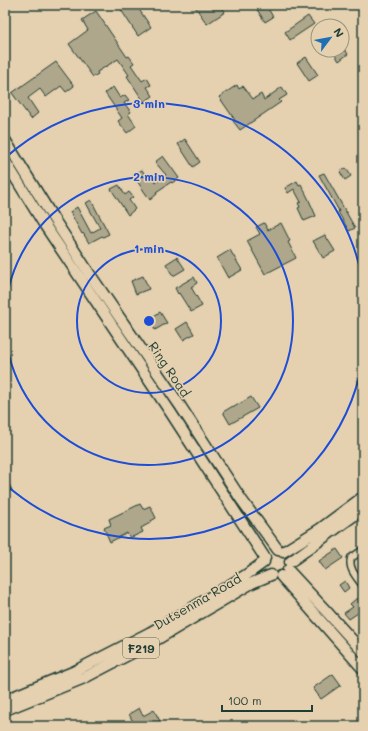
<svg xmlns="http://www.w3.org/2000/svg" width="368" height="731" viewBox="0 0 368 731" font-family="Mali,sans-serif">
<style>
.building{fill:#aea78c;stroke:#1f3d34}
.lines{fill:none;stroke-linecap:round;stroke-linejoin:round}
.street-casing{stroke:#1f3d34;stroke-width:9}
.primary-casing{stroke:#1f3d34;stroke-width:13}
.street{stroke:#e5d0af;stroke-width:6}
.primary{stroke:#e5d0af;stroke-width:10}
.ring{fill:none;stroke:#1d4ed8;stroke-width:2}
.labels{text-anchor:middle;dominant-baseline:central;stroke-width:3.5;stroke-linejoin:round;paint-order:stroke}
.shield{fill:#e5d0af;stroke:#5a6959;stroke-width:1}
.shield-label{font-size:12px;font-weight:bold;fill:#1f3d34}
.street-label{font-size:13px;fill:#1f3d34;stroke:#e5d0af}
.centre{fill:#1d4ed8;stroke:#e5d0af;stroke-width:2}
.ring-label{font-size:12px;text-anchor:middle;font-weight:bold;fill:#1d4ed8;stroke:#e5d0af;stroke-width:3.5;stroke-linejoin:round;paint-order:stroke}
</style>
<rect width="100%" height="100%" fill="#e5d0af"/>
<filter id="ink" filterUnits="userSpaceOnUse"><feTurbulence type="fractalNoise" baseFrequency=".025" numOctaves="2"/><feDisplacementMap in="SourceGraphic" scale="8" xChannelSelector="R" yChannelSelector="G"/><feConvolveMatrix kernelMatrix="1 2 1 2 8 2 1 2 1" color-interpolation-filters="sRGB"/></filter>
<g filter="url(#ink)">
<path class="building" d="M118,5H136L151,27L138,36Z
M194,5H221L225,12L207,24Z
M254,5H266L273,17L265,22Z
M96,11L127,57L129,56L134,63L131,65L142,81L147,78L151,85L147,87L153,96L144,102L127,76L129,75L118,59L97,72L98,74L93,77L69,44L88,30L82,20Z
M308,16L314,24L290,40L285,32Z
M332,50H345L348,54L339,61Z
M306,57L318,75L309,81L297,63Z
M56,62L74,86L66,92L61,86L46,97L40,89L28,98L38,113L31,119L12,93Z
M237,85L239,89L243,86L253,99L261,94L264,100L282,87L287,95L279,100L281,102L240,130L233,121L235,120L219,97Z
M113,87L120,98L125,95L129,100L124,103L131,112L128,114L136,126L127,133L118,121L122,118L105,93Z
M185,139L200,162L193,167L178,144Z
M163,156L179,178L172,183L171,182L156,192L157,194L150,200L133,175L142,170L148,179L152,176L156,182L166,175L155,162Z
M346,168L351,176L345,180L340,172Z
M324,173L355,228L349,231L338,212L339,211L319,175Z
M297,181L299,185L301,184L308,198L316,216L304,221L298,208L300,207L298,203L301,202L294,189L288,193L285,188Z
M119,185L125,195L129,192L133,197L129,200L135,209L128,215L111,189Z
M91,200L109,234L103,237L102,236L89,243L83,233L82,234L70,212L77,207L91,233L100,228L86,203Z
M264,223L268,230L281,223L290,241L288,242L296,258L265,274L247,241L260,234L256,227Z
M325,235L335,251L323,258L313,241Z
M230,250L242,270L228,278L217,258Z
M177,257L185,269L173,276L166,264Z
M143,276L149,289L136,294L131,281Z
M194,277L197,283L191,287L202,306L191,312L179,293L178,294L175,288Z
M160,312L167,323L155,330L149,319Z
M187,322L194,334L183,340L176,329Z
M251,397L258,408L230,424L223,412L233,406L234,407Z
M5,477L12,490L5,494Z
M140,504L143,509L150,506L156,518L149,522L150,523L141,528L143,532L130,538L127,533L110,542L104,528L111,525L109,519Z
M337,549L343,558L325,570L319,561Z
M345,581L349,588L344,592L339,585Z
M357,598L363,605V619L358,613L349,619L344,613L353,607L350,604Z
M333,674L341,685L321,699L313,688Z
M139,708L143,716L154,710L160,721L151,726H135L129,714Z"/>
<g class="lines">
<g class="street-casing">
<path id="street" d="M363,550L351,558C348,569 357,577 363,586"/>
</g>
<g class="primary-casing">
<path id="primary" d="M5,140L53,218L89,273L181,407L241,499L278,550
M5,161L44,224L171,413L265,558
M283,552L320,529L363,497
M290,562L363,509
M288,570L327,612L363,652
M281,576L363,669
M5,700L75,671L149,633L181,615L246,575L264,562
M5,710L84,678L151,643L252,583L271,575"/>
</g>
<use href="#street" class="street"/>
<use href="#primary" class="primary"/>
</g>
</g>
<g class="ring">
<circle cx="149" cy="321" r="72"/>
<path d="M5 320A144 144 0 1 1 5 322"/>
<path d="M363 359A217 217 0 0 1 5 484M5 158A217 217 0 0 1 363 283"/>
</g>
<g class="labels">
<rect class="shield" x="123" y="638" width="36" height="20" rx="3"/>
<g class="shield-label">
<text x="141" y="648">F219</text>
</g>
<g class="street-label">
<text transform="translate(170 369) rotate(56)">Ring Road</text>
<text transform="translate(197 601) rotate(-30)">Dutsenma Road</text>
</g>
</g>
<circle cx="149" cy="321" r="6" class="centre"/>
<g class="ring-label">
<text x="149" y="108">3 min</text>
<text x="149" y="181">2 min</text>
<text x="149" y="253">1 min</text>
</g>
<rect width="368" height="731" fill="none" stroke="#e5d0af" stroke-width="20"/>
<rect x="10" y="10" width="348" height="711" fill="none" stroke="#1f3d34" stroke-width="1.5" filter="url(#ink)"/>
<g transform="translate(330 38) rotate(58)"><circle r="19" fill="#e5d0af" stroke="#96957e"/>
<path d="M0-3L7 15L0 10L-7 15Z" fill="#1f6fb2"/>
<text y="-6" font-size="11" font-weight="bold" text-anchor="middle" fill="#1f3d34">N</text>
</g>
<path d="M222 705v6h90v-6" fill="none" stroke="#1f3d34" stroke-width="2"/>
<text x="228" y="705" font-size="12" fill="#1f3d34" stroke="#e5d0af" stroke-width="3" paint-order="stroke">100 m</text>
</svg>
